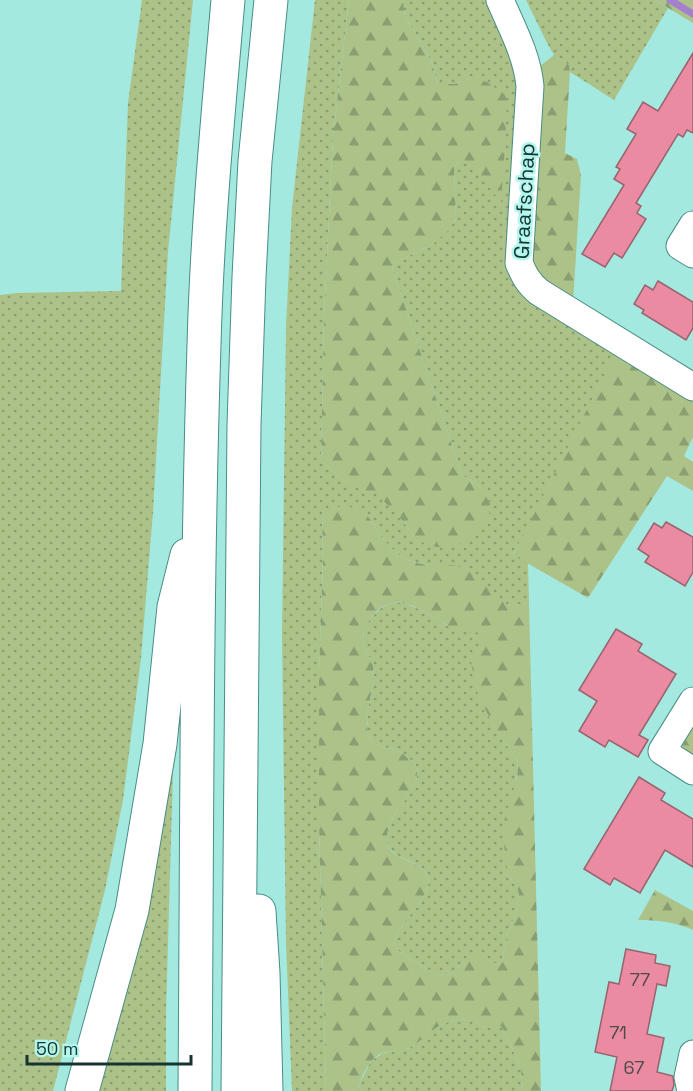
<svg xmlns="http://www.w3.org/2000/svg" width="693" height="1091" viewBox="0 0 693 1091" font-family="'Space Grotesk',sans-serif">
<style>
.grass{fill:url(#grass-dots)}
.forest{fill:url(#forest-firs);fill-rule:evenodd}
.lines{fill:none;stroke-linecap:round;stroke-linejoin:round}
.stream{stroke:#a47fcd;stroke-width:7}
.building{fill:#eb8ba2;stroke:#98636e;stroke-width:1.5}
.minor-casing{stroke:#498d84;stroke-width:29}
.highway-casing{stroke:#498d84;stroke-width:35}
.minor{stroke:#fff;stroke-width:27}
.highway{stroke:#fff;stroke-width:33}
.labels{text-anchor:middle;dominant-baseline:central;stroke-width:5;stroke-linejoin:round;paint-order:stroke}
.number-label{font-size:18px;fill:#4d4a4d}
.street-label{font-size:21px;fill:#183431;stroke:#b1f7ed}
</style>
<defs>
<pattern id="grass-dots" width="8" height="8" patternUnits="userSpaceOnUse" patternTransform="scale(1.5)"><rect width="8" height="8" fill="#acc289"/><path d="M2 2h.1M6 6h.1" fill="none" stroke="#8b9e71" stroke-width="1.8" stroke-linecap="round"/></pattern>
<pattern id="forest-firs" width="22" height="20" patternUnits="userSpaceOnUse" patternTransform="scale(1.5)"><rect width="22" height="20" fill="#acc289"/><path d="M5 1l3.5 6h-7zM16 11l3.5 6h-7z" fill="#8b9e71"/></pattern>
</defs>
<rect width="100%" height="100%" fill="#a4e9e0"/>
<path class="grass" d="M142,0H193L168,252L153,512L141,658L123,800L105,890L53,1091H0V295L17,293L121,291L128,103Z
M315,0H349L333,137L324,316L321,461C337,475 352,491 375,491L401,519L414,536L482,488L462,475L392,268L398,261L433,244L456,220L454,166L460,162L471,160L501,202L472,78L454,84H438L431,60L405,16L403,0H488L520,70L513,259L625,355L513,554L528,563L529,603L507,606L428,565L412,562L396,553L382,538L371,520L322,509L323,561L319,670V824L326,1091H292L286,943L282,635L286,327L292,208Z
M526,0H655L668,8L614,100L570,72L569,65L554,55L547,43Z
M396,602L407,604L421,610L448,626L477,631L482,638L492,723L518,762L508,875L517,887L519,895L516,912L507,936L501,964L493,963L482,956L462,963L452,973L440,976L416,963L399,951L394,943C396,938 396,934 399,930C407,917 432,893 428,878C422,857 387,862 387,839C387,813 412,800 417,777C418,773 416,767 415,763L400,752L375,744L368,736L367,714L374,679L373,664L364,647L363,629L371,618L382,607Z
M175,703L166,1012V1091H93Z
M459,1019L471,1021L485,1028L496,1026H501L511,1045L521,1071L523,1091H357L360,1082L371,1061L383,1053L408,1049L432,1030L445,1023Z"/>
<path class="forest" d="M349,0H403L405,16L431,60L438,84H454L472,78L487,82L507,96L505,145L501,203L471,161L460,162L454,166L456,219L447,232L433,244L398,261L392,268L462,475L482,488L490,503L489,519L480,532L466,541L448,548L428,546L414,536L401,519L375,492C351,490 338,476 321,461L324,316L333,137Z
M655,0H693V23Z
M554,55L569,65L570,72L565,153L577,159L581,175L573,303C555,289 536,279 532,255L539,67Z
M625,355L693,395V437L684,456L693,462V491L667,476L588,598L513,555L610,364Z
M345,506L360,509L371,520L382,538L396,553L412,562L428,565H455L468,570L484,582L507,605L529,603L541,1091H523L521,1071L511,1045L501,1026C496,1026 492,1028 487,1028C477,1027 471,1017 456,1020C434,1024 427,1038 409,1048C403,1052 394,1051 386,1052C370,1055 361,1077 357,1091H326L319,824V670L323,561L322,509ZM396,602C405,603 412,605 419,609C435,617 460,637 477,632L482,638L471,661L476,690L492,723L518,762L517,778L502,828L508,875L517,887L519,895L516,912L507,936L501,964L493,963L483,956L474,955L462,963L452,973L440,976L416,963L399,951L394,943C396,938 396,934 399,930C407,917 432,893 428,878C422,857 387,863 387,839C387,813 412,800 417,777C418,773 416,767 415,763L400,752L375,744L368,736L367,714L374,679L373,664L364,647L363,629L371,618L381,607Z
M693,719V760L682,749L687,729Z
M655,890L693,911V930C675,922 657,920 638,920Z"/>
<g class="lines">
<path class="stream" d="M670,0L693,14"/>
</g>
<path class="building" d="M693,53V133L687,130L683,137L678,134L636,203L641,206L637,213L646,219L622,258L614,253L605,267L582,254L624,185L614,179L620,169L616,167L636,134L627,129L643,102L658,111Z
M658,281L693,302V328L686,340L642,313L644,310L634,304L645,285L653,290Z
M666,522L693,537V572L685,586L645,562L649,556L638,549L654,523L662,528Z
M616,629L642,644L638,651L676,674L639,735L648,740L638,757L609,740L605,747L579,731L597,701L579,690Z
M639,777L665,793L661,800L693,819V867L665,850L640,893L614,878L610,885L584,869Z
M626,949L656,955L655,963L670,966L666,986L657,984L647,1034L664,1038L657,1072L673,1076L674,1085L672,1091H610L617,1057L595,1052L609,982L619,984Z"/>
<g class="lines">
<g class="minor-casing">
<path id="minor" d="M500,0C512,28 527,55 530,86L519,263C524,275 528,283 539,292L693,387
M693,225L680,246L693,254
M693,701L662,751L693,771
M691,1091L688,1077L693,1054"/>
</g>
<g class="highway-casing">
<path id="highway" d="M259,911L263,973L266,1091
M82,1091L132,910L160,744L174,607L187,555
M195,1091C197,842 196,593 204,345C207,230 218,115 228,0
M238,1091L244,424L249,277L255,161L271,0"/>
</g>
<use href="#minor" class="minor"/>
<use href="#highway" class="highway"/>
</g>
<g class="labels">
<g class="number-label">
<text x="640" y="979">77</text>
<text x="618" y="1032">71</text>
<text x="634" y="1067">67</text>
</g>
<g class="street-label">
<text transform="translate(524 201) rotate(-87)">Graafschap</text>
</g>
</g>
<path d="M27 1055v9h164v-9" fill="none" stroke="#183431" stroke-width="3"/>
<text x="36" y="1055" font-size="18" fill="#183431" stroke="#b1f7ed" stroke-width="4.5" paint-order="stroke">50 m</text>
</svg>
